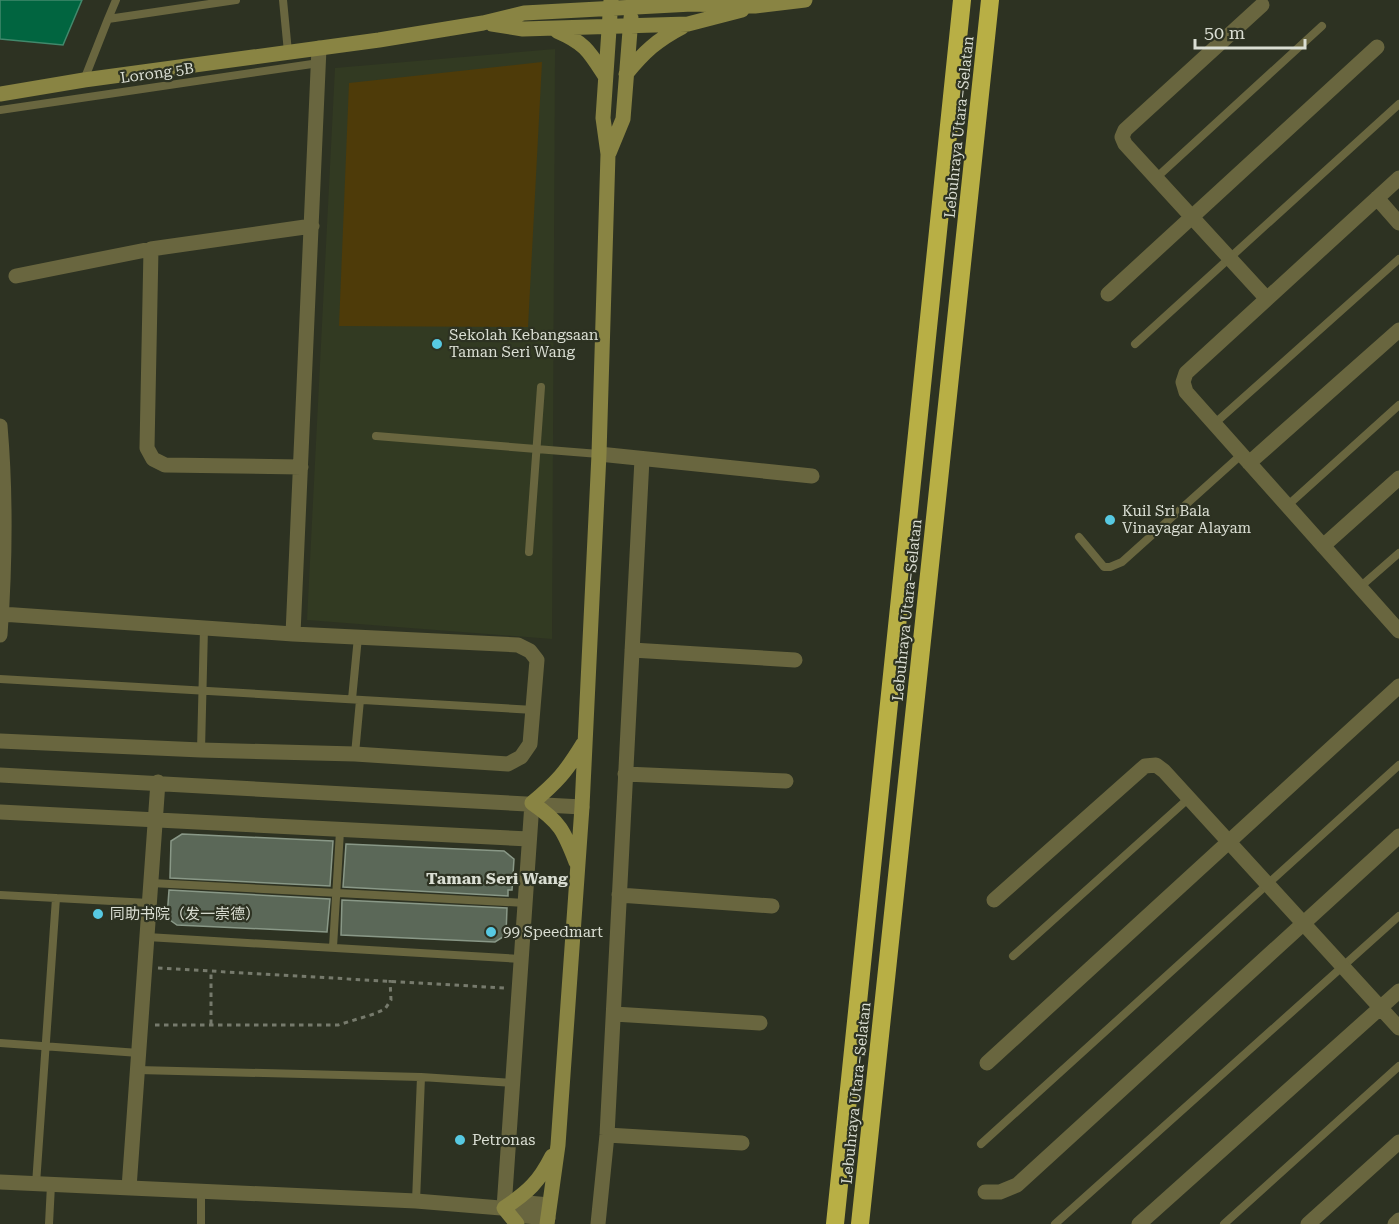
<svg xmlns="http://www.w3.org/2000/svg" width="1399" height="1224" viewBox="0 0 1399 1224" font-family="'Roboto Serif','Noto Sans SC',serif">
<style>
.built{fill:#323a22}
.green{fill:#4e3b09}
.water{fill:#016540;stroke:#42896c;stroke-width:1.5}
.building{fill:#5b6858;stroke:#899887;stroke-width:1.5}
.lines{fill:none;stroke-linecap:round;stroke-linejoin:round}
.path{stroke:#767a6c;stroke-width:3;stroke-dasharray:4.5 4.5;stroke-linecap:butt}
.lane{stroke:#69663f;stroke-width:8}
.street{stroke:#69663f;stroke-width:15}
.secondary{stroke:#898443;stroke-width:15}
.highway{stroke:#b8af45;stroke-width:18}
.poi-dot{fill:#57c9e2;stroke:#2d3222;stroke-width:2}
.labels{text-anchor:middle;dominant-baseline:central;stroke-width:4.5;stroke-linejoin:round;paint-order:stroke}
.street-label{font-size:15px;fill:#daded3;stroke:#2d3222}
.poi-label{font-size:15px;fill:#daded3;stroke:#2d3222;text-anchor:start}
.neighbourhood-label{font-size:16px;font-weight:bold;fill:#daded3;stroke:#2d3222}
</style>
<rect width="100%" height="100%" fill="#2d3222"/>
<path class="built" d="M555,49L552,639L307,620L335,68Z"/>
<path class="green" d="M542,62L528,327L339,326L349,83Z"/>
<path class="water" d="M0,0H82L63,45L0,39Z"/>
<path class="building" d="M182,834L333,841L330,886L170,878L171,841Z
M346,844L504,851L514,859L512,890H508V896L343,887Z
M169,890L330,899L327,932L177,925L167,918Z
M342,900L507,908L506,935L495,942L341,935Z"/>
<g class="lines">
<path class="path" d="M158,968L505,988
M211,1024V971
M155,1025H338L374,1014L385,1009L391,1000L390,980"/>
<path class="lane" d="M283,0L288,52
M108,19L116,0
M84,80L108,19L236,0
M0,110L319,63
M1156,178L1322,26
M1135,344L1399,104
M1214,424L1399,259
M376,436L599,454
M1287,506L1399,405
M1079,537L1104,567H1110L1122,562L1241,455
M529,552L541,387
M1360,587L1399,553
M0,679L534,710
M352,699L358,637
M201,750L204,628
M355,754L360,700
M151,883L525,903
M0,895L149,903
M147,937L521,959
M333,947L340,831
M1013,956L1189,798
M0,1043L139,1053
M138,1070L421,1077L513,1083
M981,1144L1399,765
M36,1184L56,898
M416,1201L421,1077
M49,1224L51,1185
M201,1224V1191
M1055,1224L1399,916
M1224,1224L1399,1066"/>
<path class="street" d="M1262,5L1125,130L1122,137L1125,144L1267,299
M1399,178L1186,373L1183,382L1186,392L1399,631
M1377,198L1399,223
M151,249L147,448L153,459L165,465L301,467
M16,276L151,249L312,226
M1108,294L1377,47
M0,426C6,495 5,565 0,635
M599,454L812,476
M1249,463L1399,330
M1323,546L1399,478
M293,634L319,48
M632,650L795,660
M0,741L201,750L355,754L508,764L521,757L530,744L537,660L530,651L518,645L293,634L1,614
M625,774L786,781
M0,775L582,807
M0,812L529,839
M619,895L772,906
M994,900L1145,766L1156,765L1164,771L1399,1028
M614,1014L760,1023
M987,1063L1399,686
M607,1135L742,1143
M0,1182L416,1201L514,1209L528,1203L549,1205
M129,1188L158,782
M985,1192H1000L1017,1185L1399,836
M504,1208L532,803
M514,1209L526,1216L548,1218
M598,1224L607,1135L642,459
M1139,1224L1399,991
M1308,1224L1399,1142
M1395,1224L1399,1220"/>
<path class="secondary" d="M492,24L523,29L688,24L742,10
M557,31C585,43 589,51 605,76
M626,74C644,52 657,40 682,27
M0,94L84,80L379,40L483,23L524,13L692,4L755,6L805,0
M609,153L623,119L631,18
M576,862C564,831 560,822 532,803C557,782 566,772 583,744
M517,1224L504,1208C528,1192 539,1182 552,1156
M547,1224L558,1145L582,807L599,454L608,154L603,118L611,0"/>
<path class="highway" d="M835,1224L962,0
M860,1224L990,0"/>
</g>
<g class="poi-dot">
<circle cx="437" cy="344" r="6"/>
<circle cx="1110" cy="520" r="6"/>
<circle cx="98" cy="914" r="6"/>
<circle cx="491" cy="932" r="6"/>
<circle cx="460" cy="1140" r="6"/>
</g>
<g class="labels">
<g class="street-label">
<text transform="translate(157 73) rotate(-8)">Lorong 5B</text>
<text transform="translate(959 127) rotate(-84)">Lebuhraya Utara–Selatan</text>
<text transform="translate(907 610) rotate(-84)">Lebuhraya Utara–Selatan</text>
<text transform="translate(856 1093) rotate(-84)">Lebuhraya Utara–Selatan</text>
</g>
<g class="poi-label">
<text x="449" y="335">Sekolah Kebangsaan<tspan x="449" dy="17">Taman Seri Wang</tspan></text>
<text x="1122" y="511">Kuil Sri Bala<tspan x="1122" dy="17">Vinayagar Alayam</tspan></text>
<text x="110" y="914">同助书院（发一崇德）</text>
<text x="503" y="932">99 Speedmart</text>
<text x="472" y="1140">Petronas</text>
</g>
<g class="neighbourhood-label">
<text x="497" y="878">Taman Seri Wang</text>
</g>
</g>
<path d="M1195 39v9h110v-9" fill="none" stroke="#daded3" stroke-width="3"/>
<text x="1204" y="39" font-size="18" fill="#daded3" stroke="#2d3222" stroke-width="4.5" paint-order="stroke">50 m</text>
</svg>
